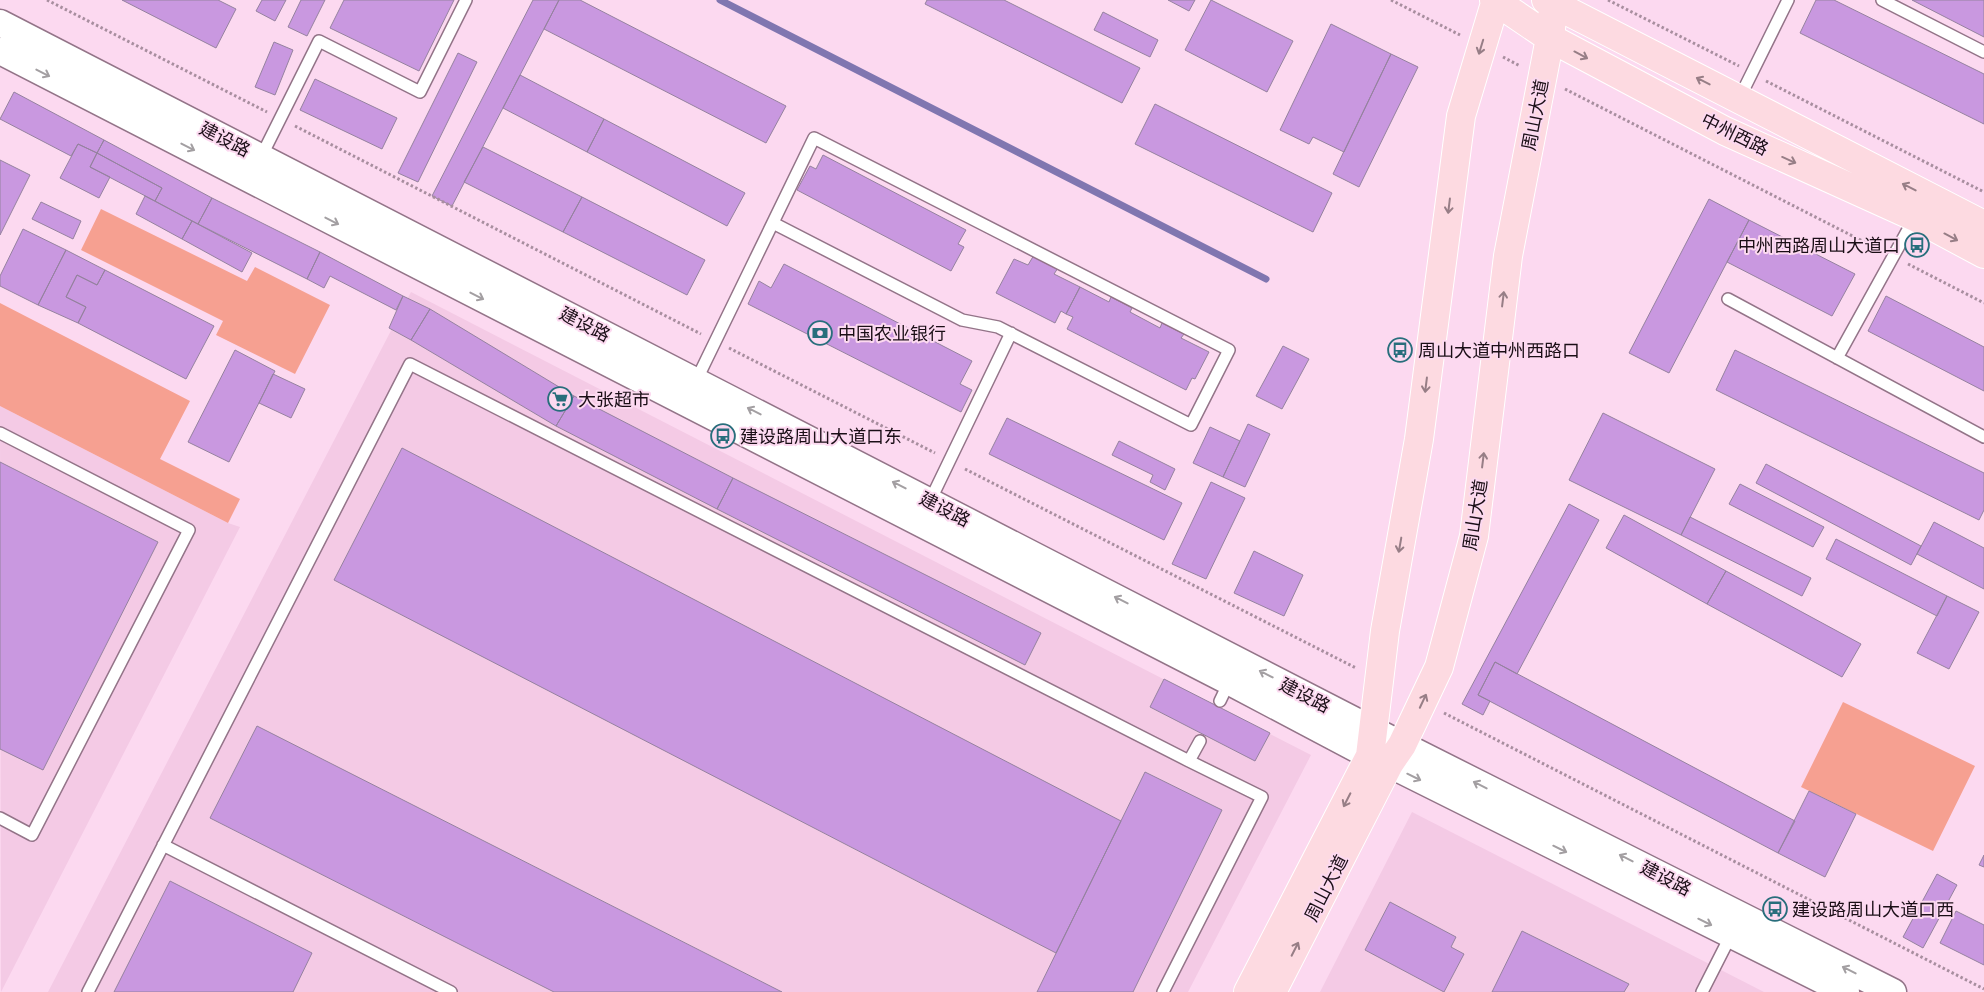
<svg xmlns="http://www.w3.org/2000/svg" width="1984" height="992" viewBox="0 0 1984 992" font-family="'Source Serif 4','Noto Sans SC',serif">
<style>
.built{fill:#f4cae5}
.green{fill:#f6a091}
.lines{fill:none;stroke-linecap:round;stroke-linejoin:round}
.stream{stroke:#8076b0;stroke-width:7}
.building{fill:#c998e0;stroke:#95829f}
.service-casing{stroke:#937488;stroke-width:14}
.tertiary-casing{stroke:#937488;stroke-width:29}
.primary-casing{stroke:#fff;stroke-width:30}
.path{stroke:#a88e9f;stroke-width:3;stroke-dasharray:2.5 2.5;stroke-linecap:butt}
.service{stroke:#fff;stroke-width:11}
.tertiary{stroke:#fff;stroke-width:26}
.primary{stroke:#fddae1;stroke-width:28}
.oneway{stroke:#977e86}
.oneway2{stroke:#a39fa2}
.labels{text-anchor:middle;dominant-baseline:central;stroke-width:4;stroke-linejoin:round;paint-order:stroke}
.street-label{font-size:18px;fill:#1a0e16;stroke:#fcd9f0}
.poi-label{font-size:18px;fill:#1a0e16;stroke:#fcd9f0;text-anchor:start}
</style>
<rect width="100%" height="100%" fill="#fcd9f0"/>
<path class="built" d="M411,292L1311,755L1188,992H48Z
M0,406L228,523L240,527L1,992Z
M1412,812L1764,992H1320Z"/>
<path class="green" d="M101,209L247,281L255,267L330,305L295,374L216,335L223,321L81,250Z
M0,303L190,401L160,459L240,499L228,523L0,406Z
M1843,702L1975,766L1933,851L1801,787Z"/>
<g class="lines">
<path class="stream" d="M720,0L1266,279"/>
</g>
<path class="building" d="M122,0H218L236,9L216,48Z
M262,0H286L275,21L256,11Z
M301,0H325L307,36L288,27Z
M344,0H454L419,71L330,28Z
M533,0H559L452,206L432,196Z
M559,0H580L786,106L766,143L544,29Z
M927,0H1004L1140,68L1122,103L925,4Z
M1168,0H1195L1189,11Z
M1211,0L1293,41L1267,92L1185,50Z
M1816,0H1834L1984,74V124L1800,33Z
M1912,0H1984V37Z
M1103,12L1158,40L1150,57L1094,30Z
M1331,24L1391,54L1344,152L1313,137L1309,144L1280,130Z
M274,42L293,50L275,95L255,87Z
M458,53L477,62L418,182L398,173Z
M1391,54L1418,67L1359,187L1333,174Z
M520,75L604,119L587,152L503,108Z
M315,79L397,118L382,149L300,110Z
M14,92L104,140L97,153L78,144L71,156L0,119Z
M1155,104L1332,193L1313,232L1135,144Z
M604,119L745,193L727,226L587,152Z
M104,140L212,198L198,224L155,201L162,188L97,153Z
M78,144L97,153L90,167L110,177L99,198L60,178Z
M483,147L582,197L563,232L464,182Z
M97,153L162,188L155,201L90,167Z
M823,155L966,230L958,244L964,247L951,271L797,190L810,166L816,169Z
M0,160L30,175L0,235Z
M145,196L192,221L182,239L136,214Z
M582,197L705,260L687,295L563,232Z
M212,198L320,252L307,279L198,224Z
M1709,199L1749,220L1669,373L1629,353Z
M41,202L81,221L73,239L32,219Z
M1749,220L1855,274L1832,316L1727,262Z
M192,221L252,253L242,272L182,239Z
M23,229L66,250L38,305L0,286V276Z
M66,250L105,270L97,285L77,275L66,297L86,307L78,323L38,305Z
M320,252L403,296L396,310L330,276L324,288L307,279Z
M1034,255L1058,268L1054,274L1080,287L1066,314L1061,311L1055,323L996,293L1014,259L1028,265Z
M784,264L972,361L960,384L972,390L961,412L748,304L759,281L771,288Z
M105,270L214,326L186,379L78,323L86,307L66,297L77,275L97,285Z
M1080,287L1109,302L1111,297L1132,308L1130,312L1160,328L1162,323L1184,334L1181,338L1209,352L1195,379L1192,378L1186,390L1067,329L1073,317L1066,314Z
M403,296L430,309L411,340L389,328Z
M1886,296L1984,347V391L1868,331Z
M430,309L574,396L556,426L411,340Z
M1283,346L1309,359L1282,409L1256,396Z
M235,350L275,371L229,462L188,442Z
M1735,350L1984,473V510L1979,520L1716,390Z
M273,374L305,389L291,418L259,403Z
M574,396L733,478L717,509L556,426Z
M1603,413L1715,469L1681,535L1569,480Z
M1007,418L1182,503L1164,540L989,454Z
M1248,424L1270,434L1245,487L1223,477Z
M1210,427L1240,441L1223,477L1193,463Z
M1119,441L1175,469L1165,490L1150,482L1153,475L1112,455Z
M402,448L1121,821L1056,953L334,580Z
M0,462L158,542L43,770L0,749Z
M1766,464L1921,546L1911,565L1756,483Z
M733,478L1041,633L1025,665L717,509Z
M1211,482L1245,498L1206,579L1172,564Z
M1740,484L1824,527L1813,547L1729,504Z
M1569,504L1599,520L1517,674L1495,662L1478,695L1490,701L1483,715L1462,704Z
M1624,515L1726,571L1707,604L1606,548Z
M1690,517L1811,578L1802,596L1681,535Z
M1934,522L1984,548V589L1917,554Z
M1836,539L1947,596L1937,616L1826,559Z
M1254,551L1303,575L1284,616L1234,593Z
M1726,571L1861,644L1842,677L1707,604Z
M1947,596L1979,612L1949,669L1917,653Z
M1495,662L1795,821L1778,853L1478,695Z
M1164,679L1270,733L1255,761L1150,707Z
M257,726L782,992H554L210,818Z
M1145,772L1222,810L1133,992H1037Z
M1809,791L1856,814L1825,877L1778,853Z
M1984,855V867L1979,865Z
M1937,874L1957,885L1923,948L1903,937Z
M170,881L312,953L293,992H114Z
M1390,902L1456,937L1451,947L1464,954L1444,992L1365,950Z
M1956,911L1984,925V965L1940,943Z
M1522,931L1629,984L1624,992H1492Z"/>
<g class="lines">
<g class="service-casing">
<path id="service" d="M1882,0L1984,52
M1739,99L1788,0
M261,157L319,41L420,92L466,0
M1728,299L1984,437
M1837,358L1915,217
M696,381C735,300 775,219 814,138L1229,350L1191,425L998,327L962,320L773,223
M0,433L189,530L32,835L0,818
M930,501L1011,333
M1220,701L1230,680
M163,845L451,992
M88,992L410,364L1189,761L1200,741
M1163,992L1262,797L1189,761
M1702,992L1732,933"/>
</g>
<g class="tertiary-casing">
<path id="tertiary" d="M0,23L1402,745L1893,992
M0,51L1230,682L1370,756L1389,764L1846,992"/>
</g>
<g class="primary-casing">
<path id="primary" d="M1494,0L1550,38L1725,131L1915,217L1984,254
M1546,0L1984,225
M1248,992L1370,756L1385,631L1419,439L1461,116L1496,0
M1272,992L1389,764L1402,745L1439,667L1474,536L1508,256L1550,38L1554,0"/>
</g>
<path class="path" d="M47,0L267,112
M1391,0L1460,35
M1608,0L1739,66
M1503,57L1520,66
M1766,81L1984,192
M1565,89L1878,249
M295,126L701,334
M1908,264L1984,303
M729,348L935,453
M965,469L1356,668
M1444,713L1984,989"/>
<use href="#service" class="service"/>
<use href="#tertiary" class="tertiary"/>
<use href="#primary" class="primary"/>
</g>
<defs><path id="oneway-shaft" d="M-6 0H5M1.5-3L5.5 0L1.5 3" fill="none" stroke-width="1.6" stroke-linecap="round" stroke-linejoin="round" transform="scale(1.25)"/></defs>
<g class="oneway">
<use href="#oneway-shaft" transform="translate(1481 47) rotate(107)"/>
<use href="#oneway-shaft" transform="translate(1581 55) rotate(28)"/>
<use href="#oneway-shaft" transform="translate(1703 81) rotate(-153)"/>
<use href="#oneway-shaft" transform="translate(1789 160) rotate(24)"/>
<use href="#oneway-shaft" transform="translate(1909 187) rotate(-153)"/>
<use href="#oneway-shaft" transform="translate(1449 206) rotate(97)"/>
<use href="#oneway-shaft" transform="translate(1951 237) rotate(28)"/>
<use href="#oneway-shaft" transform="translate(1503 299) rotate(-83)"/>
<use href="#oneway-shaft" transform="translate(1426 385) rotate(97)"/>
<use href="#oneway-shaft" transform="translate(1483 460) rotate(-83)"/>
<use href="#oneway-shaft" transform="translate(1400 545) rotate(100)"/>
<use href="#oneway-shaft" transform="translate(1423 701) rotate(-65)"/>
<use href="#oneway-shaft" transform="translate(1347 800) rotate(117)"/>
<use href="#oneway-shaft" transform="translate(1295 949) rotate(-63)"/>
</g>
<g class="oneway2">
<use href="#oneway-shaft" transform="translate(43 73) rotate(27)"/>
<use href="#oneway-shaft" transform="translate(188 147) rotate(27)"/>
<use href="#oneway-shaft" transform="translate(332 221) rotate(27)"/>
<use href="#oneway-shaft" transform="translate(477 296) rotate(27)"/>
<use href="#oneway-shaft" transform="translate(754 411) rotate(-153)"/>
<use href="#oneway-shaft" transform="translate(899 485) rotate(-153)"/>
<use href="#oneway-shaft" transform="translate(1121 600) rotate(-153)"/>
<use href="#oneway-shaft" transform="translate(1266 674) rotate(-153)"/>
<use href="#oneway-shaft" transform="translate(1414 777) rotate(26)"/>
<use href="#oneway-shaft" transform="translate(1480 785) rotate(-153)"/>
<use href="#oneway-shaft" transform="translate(1560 849) rotate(26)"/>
<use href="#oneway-shaft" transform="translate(1626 858) rotate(-153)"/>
<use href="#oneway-shaft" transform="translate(1705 922) rotate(26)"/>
<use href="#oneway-shaft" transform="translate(1849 970) rotate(-153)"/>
</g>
<defs>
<g id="bus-ring" transform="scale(1.25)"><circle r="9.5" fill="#fcd9f0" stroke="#286e7c" stroke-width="1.5"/><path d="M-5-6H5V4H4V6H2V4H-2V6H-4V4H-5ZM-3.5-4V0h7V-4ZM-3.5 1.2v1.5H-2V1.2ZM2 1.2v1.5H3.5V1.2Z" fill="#286e7c"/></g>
<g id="bank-ring" transform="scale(1.25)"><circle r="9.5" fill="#fcd9f0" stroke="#286e7c" stroke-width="1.5"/><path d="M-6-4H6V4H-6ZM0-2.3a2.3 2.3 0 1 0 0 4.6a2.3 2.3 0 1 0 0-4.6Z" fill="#286e7c"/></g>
<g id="supermarket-ring" transform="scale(1.25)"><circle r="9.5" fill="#fcd9f0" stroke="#286e7c" stroke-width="1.5"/><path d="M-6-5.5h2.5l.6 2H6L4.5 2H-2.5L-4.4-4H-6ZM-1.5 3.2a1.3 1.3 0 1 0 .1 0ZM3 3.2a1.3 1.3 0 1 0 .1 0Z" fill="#286e7c"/></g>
</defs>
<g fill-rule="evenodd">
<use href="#bus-ring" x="1917" y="245"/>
<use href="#bank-ring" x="820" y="333"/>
<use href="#bus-ring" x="1400" y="350"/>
<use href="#supermarket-ring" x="560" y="399"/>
<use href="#bus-ring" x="723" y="436"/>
<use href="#bus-ring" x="1775" y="909"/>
</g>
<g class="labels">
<g class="street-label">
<text transform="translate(1535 115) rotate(-79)">周山大道</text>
<text transform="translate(1735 134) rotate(26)">中州西路</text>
<text transform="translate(225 139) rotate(27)">建设路</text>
<text transform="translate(585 324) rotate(27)">建设路</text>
<text transform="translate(945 509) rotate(27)">建设路</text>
<text transform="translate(1475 515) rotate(-81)">周山大道</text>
<text transform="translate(1305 695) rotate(27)">建设路</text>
<text transform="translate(1666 878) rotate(27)">建设路</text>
<text transform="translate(1326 888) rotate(-63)">周山大道</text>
</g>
<g class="poi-label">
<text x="1900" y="245" text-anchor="end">中州西路周山大道口</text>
<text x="838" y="333">中国农业银行</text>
<text x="1418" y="350">周山大道中州西路口</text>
<text x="578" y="399">大张超市</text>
<text x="740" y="436">建设路周山大道口东</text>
<text x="1792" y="909">建设路周山大道口西</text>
</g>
</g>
</svg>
